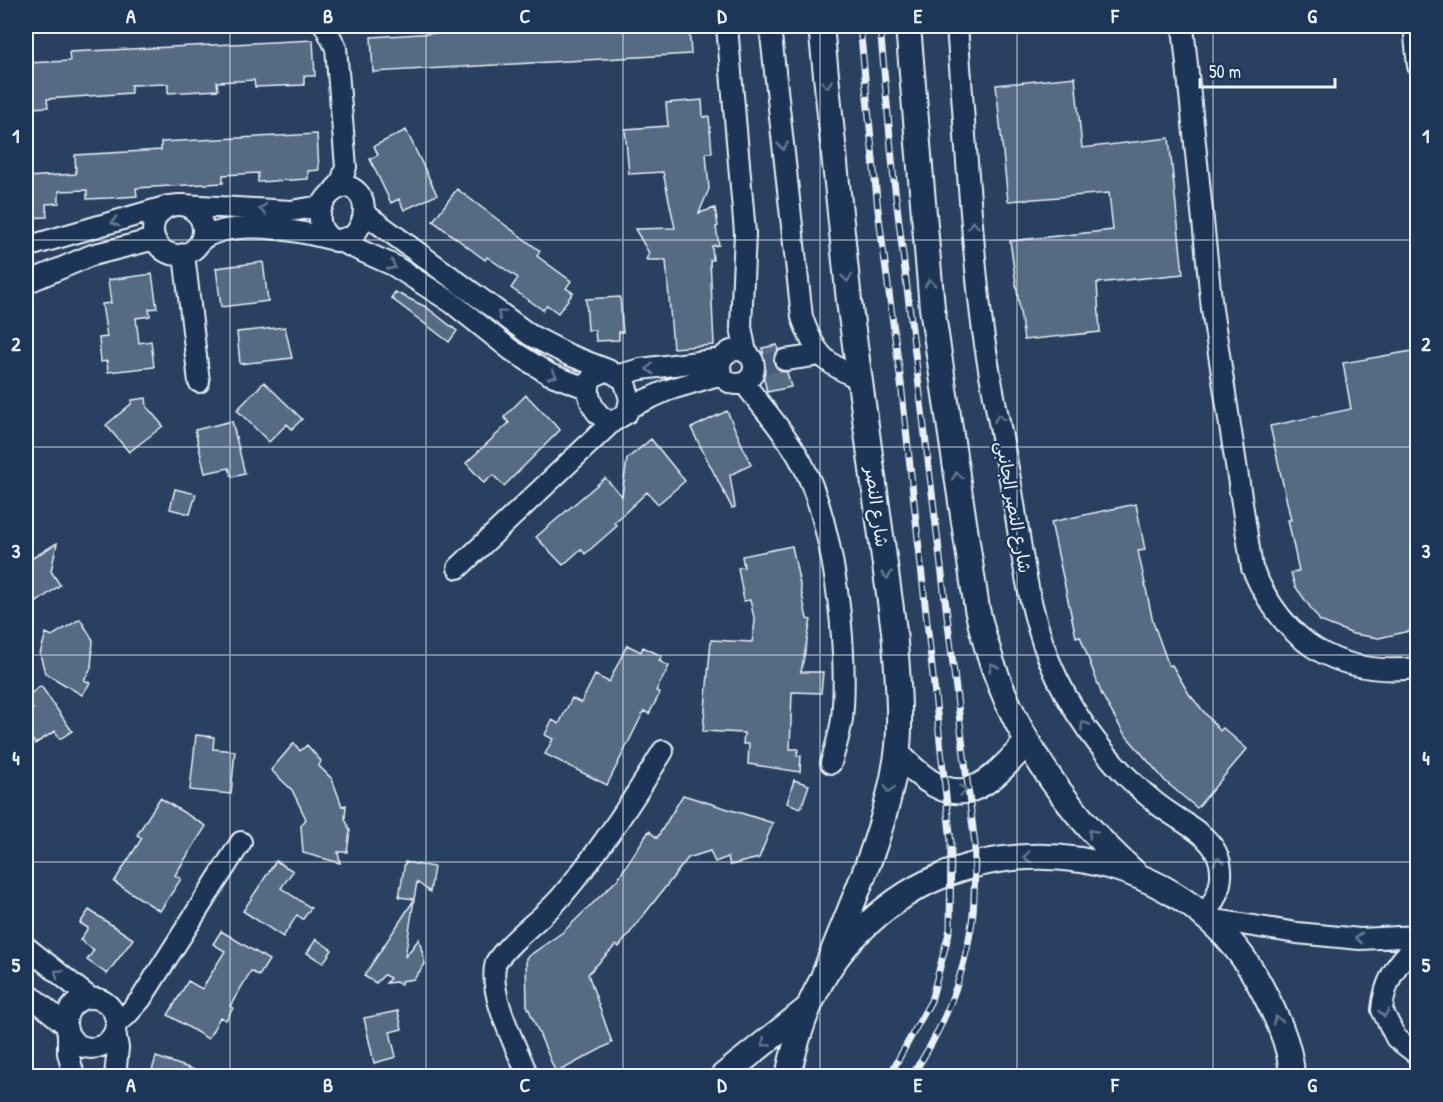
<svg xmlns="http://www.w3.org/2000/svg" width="1443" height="1102" viewBox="0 0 1443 1102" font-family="'Patrick Hand','Playpen Sans Arabic',sans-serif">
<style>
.building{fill:#556a83;stroke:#e8f1f8;stroke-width:1.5}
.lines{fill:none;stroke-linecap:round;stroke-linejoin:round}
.minor-tunnel{stroke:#465b78;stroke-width:20;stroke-dasharray:20 10;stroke-linecap:butt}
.minor-casing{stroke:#e8f1f8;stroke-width:24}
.major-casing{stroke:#e8f1f8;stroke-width:28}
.minor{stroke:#1d3557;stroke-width:20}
.major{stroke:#1d3557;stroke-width:24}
.rail-casing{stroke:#e8f1f8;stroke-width:7}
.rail{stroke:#1d3557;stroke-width:4.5;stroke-dasharray:14;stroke-linecap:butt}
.oneway{stroke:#64778f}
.grid{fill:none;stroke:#e8f1f8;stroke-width:1.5;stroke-opacity:0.55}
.labels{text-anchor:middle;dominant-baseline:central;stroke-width:4.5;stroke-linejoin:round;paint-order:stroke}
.street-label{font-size:18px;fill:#e8f1f8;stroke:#1d3557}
.neatline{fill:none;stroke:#e8f1f8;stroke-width:2}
.grid-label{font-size:20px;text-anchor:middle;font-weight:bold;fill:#e8f1f8}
</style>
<rect width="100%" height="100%" fill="#294061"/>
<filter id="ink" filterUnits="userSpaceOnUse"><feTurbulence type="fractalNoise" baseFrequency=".0167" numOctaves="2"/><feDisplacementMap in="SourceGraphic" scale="12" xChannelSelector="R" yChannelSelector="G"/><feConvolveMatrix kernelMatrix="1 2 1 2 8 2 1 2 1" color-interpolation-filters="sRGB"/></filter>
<g filter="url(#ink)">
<path class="building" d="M552,26H689L691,54L373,72L371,37Z
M313,40L315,76H304V85L255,87L254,80L217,82L218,90L168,93V84L131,85V93L47,99L48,107L31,108V100H26V63L70,61L69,52Z
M1075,77L1082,148L1169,138L1183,274L1097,283L1100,332L1024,340L1010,241L1113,230L1109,193L1008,201L996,85Z
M702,100L703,117L709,116L712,153H706L709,189L699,213L715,208L718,226L716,227L719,245L712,246L713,260H710L714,345L673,348L666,260H646L649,253L635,229L675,228L663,172L629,174L625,129L668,126L666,103Z
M406,130L437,195L404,210L399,199L391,203L370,159L378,155L374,146Z
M317,134L319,170L308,171V179L258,182V173L223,175V183L136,188L137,196L109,198L87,199V190L59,191V203L46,204L47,217L26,218V177L76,174L75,155L161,150V142Z
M457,189L540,251L537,256L571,281L566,288L573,293L558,313L547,305L543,310L511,288L518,278L487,257L485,260L433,221Z
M263,262L268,301L221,307L216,268Z
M152,274L157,308L149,309L150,316L136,318L139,343L151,341L154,367L108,372L107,361L101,362L99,338L107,337L102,304L111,303L108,280Z
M395,292L426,307L457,331L449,342L391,298Z
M620,297L623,332H619V340L596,341L595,330H588L586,299Z
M285,327L292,358L240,364L237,332Z
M777,345L778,350L773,362L780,371L787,372L791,387L767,392L760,361L765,360L762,348Z
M1418,350V629L1379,638L1353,634L1320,621L1295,586L1291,573L1299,571L1288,520H1291L1270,426L1351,409L1343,363Z
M264,382L302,419L292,429L287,424L269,442L237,410Z
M526,395L560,430L504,486L493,475L484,483L466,463L509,423L504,417Z
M146,398L147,407L163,426L129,452L106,425L131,404L132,400Z
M727,411L751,465L730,475L735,507L732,508L691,428Z
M232,421L245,474L232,477L229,468L205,473L195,430Z
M651,439L685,481L658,504L647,492L614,523L617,526L585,554L581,549L563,565L536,537L605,478L622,496L627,459Z
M175,489L196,494L190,514L170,509Z
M1136,504L1145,550L1138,551L1153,622L1169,666L1172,665L1189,694L1220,731L1223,728L1247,749L1197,808L1166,782L1123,732L1102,695L1080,636L1076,637L1051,522Z
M57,543L51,571L60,585L26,610V562Z
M792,546L807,619L811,620L801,672H823L821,693L792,692L790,749H798L797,756H801L800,772L748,764L749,744H743L744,733L703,731L711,640L752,642L755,622L750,600L744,601L738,568L744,567L742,556Z
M80,619L93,640L91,668L84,680L90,683L82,695L45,673L40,654L46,633L52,636Z
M627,645L641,652L643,647L662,656L659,661L669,666L656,691L660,693L649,714L644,711L607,785L545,754L553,739L545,735L552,720L559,724L572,698L581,703L595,675L609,682Z
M41,686L72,731L60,739L55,731L35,744L26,729V714L33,709L26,697Z
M196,735L214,737L213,749L235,751L231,794L190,790Z
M294,743L300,751L307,745L321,761L319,766L332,779L342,806L346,805L345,818L350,831L347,852H338L340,863L303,853L301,826L306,819L292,790L271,770Z
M794,780L809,785L801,808L787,803Z
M683,795L773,823L759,858L730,865L728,857L715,862L710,851L688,858L619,947L616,945L588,974L612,1043L556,1073L527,1005L526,958L563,932L617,880L649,831L657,838Z
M160,798L206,826L175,875L181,879L160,911L114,882L142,838L137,835Z
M276,861L293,871L281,888L311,908L303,919L297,915L283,937L243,911Z
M405,862L434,867L430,892L417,882L414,899L399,897Z
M414,900L405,957L419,939L425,964L414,979L401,981V985L396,982L386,983L390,978L384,975L376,983L364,976Z
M89,910L133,939L107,974L87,960L94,950L80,940L88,928L80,923Z
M221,931L269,960L259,976L251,971L230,1006L233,1008L226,1020L220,1017L208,1039L168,1015L188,981L202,989L225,951L213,944Z
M316,939L332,950L323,963L307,953Z
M398,1011L402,1029L390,1032L396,1057L374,1063L364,1018Z
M156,1057L207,1074L206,1077H150Z"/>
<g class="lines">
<path class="minor-tunnel" d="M761,365L785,360"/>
<g class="minor-casing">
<path id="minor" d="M325,26L336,48L346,167L341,183L335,189
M727,26L745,233L741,327L746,353
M770,26L802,317C814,353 825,364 860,379
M957,26C964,116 969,207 979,298C985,360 1000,423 1011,485C1022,551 1028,618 1057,678C1080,726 1115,770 1156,803C1175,819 1204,830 1216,852C1227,874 1219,897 1204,915
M1183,26L1212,309L1252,568C1284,642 1336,677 1418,668
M1414,26L1418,66
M347,186C370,193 367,221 353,236L335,241C308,227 320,190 347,186Z
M183,205L291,211L321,206
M153 230a25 25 0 1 1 50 0a25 25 0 1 1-50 0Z
M364,213L530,335L569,355L608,370
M201,240C232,218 295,230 331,239
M339,241L393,265L451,302L511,350L549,374L589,389
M26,247L168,206
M184,254L199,382
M26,283L92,255L155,239
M720 367a17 17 0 1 1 34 0a17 17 0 1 1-34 0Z
M785,360L820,355
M608,370L624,380L630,399L627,413L612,422C594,417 583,394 592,377Z
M619,375L641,369L722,359
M744,383C762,407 783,430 798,456C834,518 849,648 842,719C840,734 835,749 831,763
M630,407L668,390L722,374
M458,568L612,422
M1210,919L1297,933L1360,939L1418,936
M1418,945C1396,960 1384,985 1382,1010L1396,1038L1418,1055
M26,947L90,998
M26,992L66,1025
M66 1023a25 25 0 1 1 50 0a25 25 0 1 1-50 0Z
M116,1023L126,1016L141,999L241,842
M68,1034V1053L74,1076
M115,1076L118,1048L115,1031
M528,1076C516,1046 487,993 496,962C513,937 541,920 561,897C600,851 632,802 663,751"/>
</g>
<g class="major-casing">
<path id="major" d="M821,26L849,301L894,631C897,667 902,720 897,755C886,833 851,904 823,977
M908,26L932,308L977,609C1000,714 1055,802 1135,873
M898,754C953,812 978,798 1026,743
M723,1076L807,1009
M788,1076C799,1025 817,974 856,935C879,912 906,891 937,878C1052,827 1198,870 1259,983C1274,1011 1291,1044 1292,1076"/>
</g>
<use href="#minor" class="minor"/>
<use href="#major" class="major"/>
<g class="rail-casing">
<path id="rail" d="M860,26L878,210L901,383L951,842L950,929L931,1001L889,1076
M880,26L894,181L975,845C974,872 976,901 971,928C963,979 941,1035 911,1076"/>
</g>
<use href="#rail" class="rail"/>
</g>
<defs><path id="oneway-chevron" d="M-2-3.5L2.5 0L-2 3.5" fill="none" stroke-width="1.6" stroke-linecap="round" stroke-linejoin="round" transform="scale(1.5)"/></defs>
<g class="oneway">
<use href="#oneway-chevron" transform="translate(827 84) rotate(84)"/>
<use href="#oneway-chevron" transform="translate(783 146) rotate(84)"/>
<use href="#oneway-chevron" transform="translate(263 209) rotate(-177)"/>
<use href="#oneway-chevron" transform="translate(115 222) rotate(164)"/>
<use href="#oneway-chevron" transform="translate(973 225) rotate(-95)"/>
<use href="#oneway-chevron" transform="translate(392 266) rotate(28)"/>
<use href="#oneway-chevron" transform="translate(847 278) rotate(84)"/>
<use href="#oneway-chevron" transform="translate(930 283) rotate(-95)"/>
<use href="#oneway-chevron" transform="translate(501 314) rotate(-143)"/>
<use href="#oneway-chevron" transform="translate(650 369) rotate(174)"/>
<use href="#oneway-chevron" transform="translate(553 375) rotate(24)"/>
<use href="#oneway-chevron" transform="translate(999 418) rotate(-100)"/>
<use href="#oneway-chevron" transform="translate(957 476) rotate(-98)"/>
<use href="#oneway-chevron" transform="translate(887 575) rotate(82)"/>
<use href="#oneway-chevron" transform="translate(993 667) rotate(-114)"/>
<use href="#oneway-chevron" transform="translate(1084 725) rotate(-124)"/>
<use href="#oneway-chevron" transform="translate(889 789) rotate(103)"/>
<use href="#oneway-chevron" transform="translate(963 790) rotate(-7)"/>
<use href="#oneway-chevron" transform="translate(1092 833) rotate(-129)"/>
<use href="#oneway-chevron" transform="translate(1027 857) rotate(174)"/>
<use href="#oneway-chevron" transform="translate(1218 861) rotate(-105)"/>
<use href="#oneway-chevron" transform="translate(1359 938) rotate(-178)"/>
<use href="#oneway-chevron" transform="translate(58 973) rotate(-142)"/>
<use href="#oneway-chevron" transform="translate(1384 1013) rotate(80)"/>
<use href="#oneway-chevron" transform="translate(1277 1020) rotate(-108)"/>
<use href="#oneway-chevron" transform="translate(765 1043) rotate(140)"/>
</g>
</g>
<path class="grid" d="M230,26V1076M426,26V1076M623,26V1076M820,26V1076M1017,26V1076M1213,26V1076M26,240H1418M26,447H1418M26,655H1418M26,862H1418"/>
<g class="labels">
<g class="street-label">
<text transform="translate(877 507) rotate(82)">شارع النصر</text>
<text transform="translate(1014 507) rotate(80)">شارع النصر الجانبى</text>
</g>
</g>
<rect width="1443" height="1102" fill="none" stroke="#1d3557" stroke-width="66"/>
<path d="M1200 78v9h135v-9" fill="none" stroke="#e8f1f8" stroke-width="3"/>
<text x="1209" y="78" font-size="18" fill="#e8f1f8" stroke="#1d3557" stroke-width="4.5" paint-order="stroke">50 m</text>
<rect x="33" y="33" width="1377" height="1036" class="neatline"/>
<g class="grid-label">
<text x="131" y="23">A</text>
<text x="328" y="23">B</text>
<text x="525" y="23">C</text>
<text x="722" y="23">D</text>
<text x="918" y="23">E</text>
<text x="1115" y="23">F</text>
<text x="1312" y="23">G</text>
<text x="16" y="143">1</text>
<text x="1426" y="143">1</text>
<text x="16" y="351">2</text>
<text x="1426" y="351">2</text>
<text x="16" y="558">3</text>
<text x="1426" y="558">3</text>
<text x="16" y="765">4</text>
<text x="1426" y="765">4</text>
<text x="16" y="972">5</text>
<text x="1426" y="972">5</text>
<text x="131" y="1092">A</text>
<text x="328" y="1092">B</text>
<text x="525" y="1092">C</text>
<text x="722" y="1092">D</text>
<text x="918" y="1092">E</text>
<text x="1115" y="1092">F</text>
<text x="1312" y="1092">G</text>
</g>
</svg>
